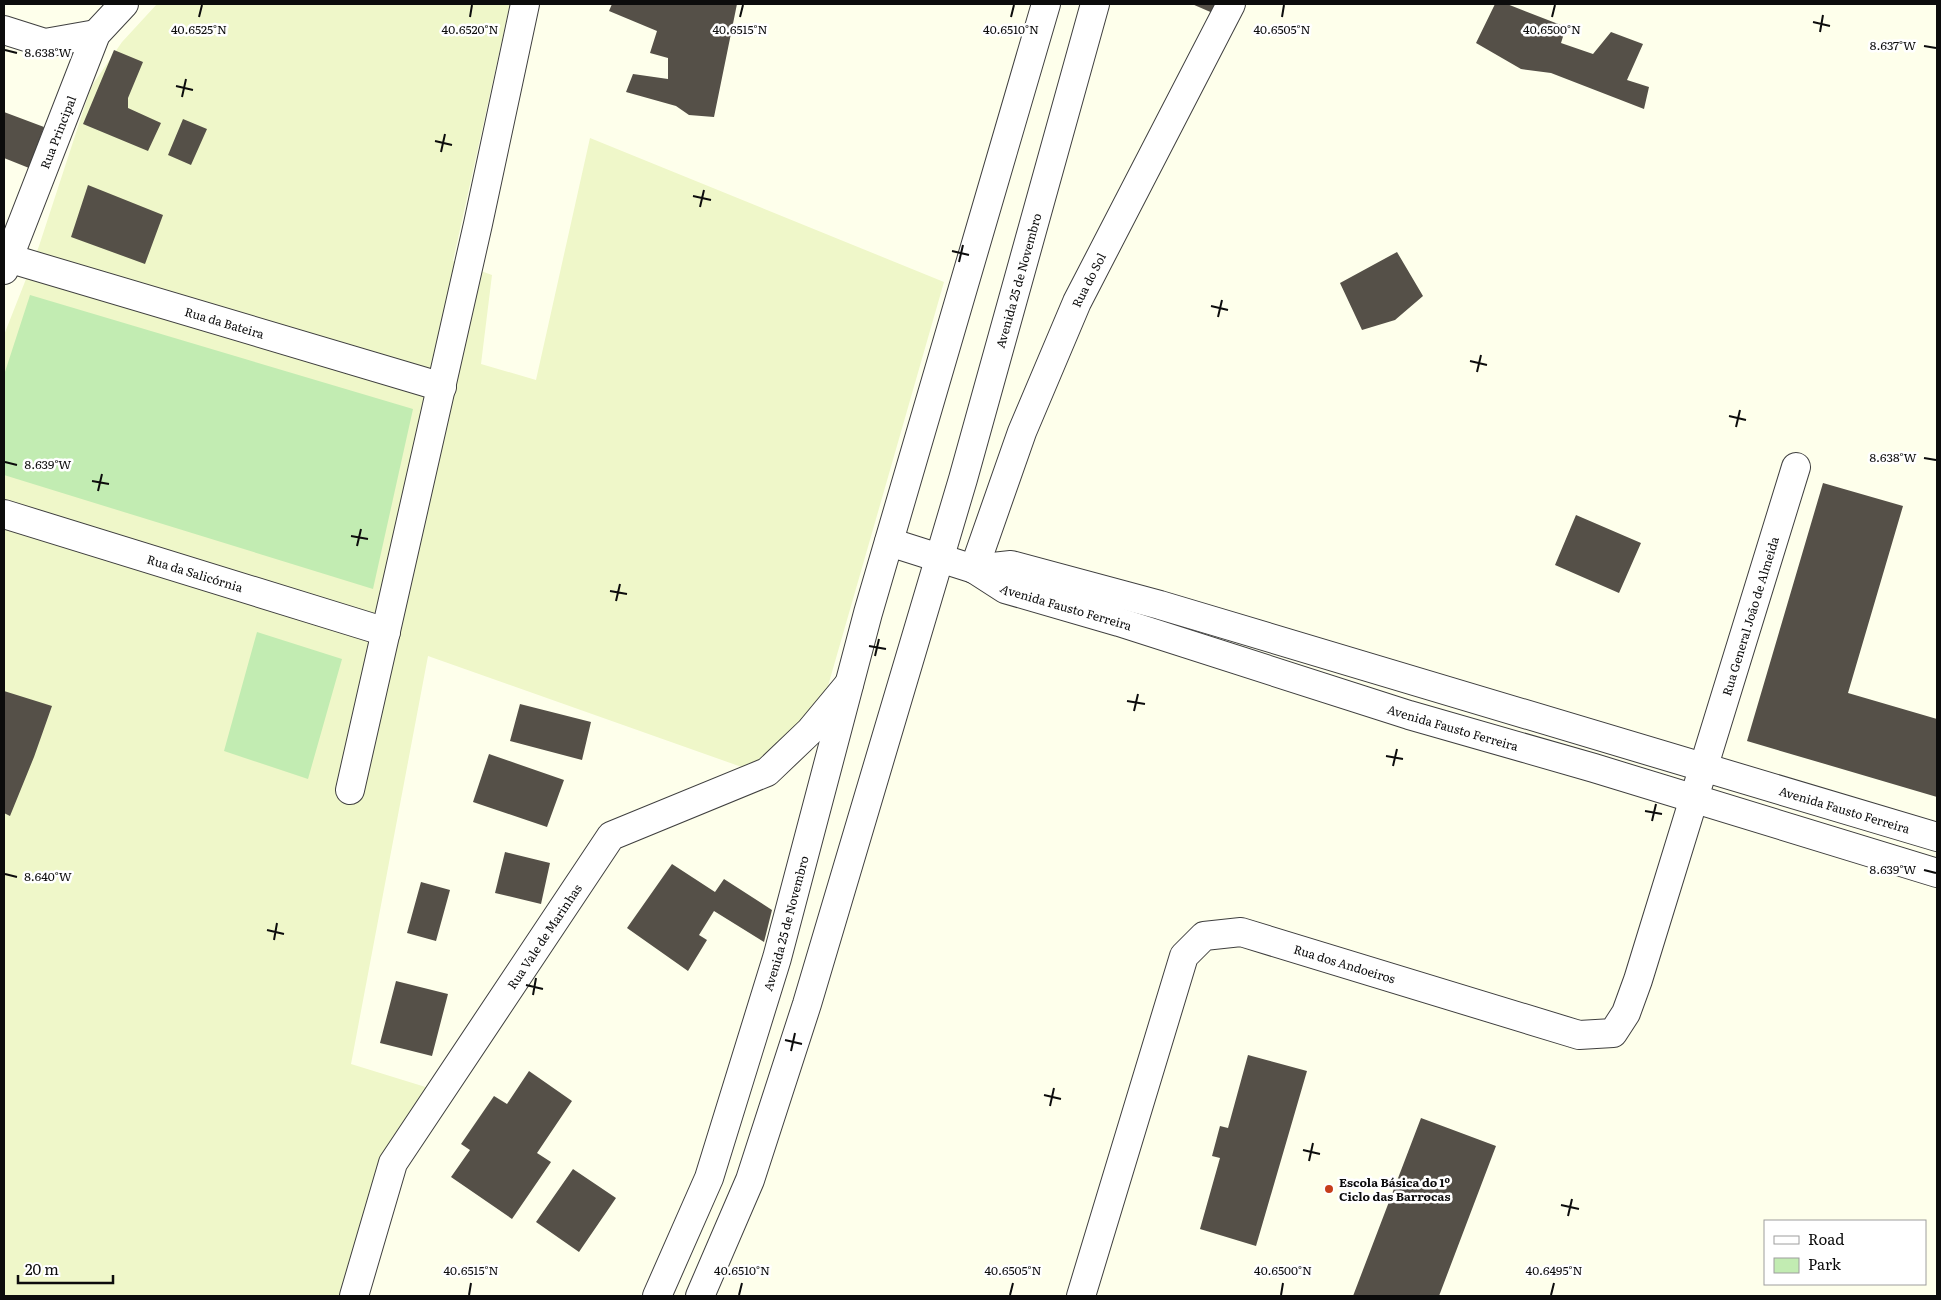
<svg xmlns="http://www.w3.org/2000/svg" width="1941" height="1300" viewBox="0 0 1941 1300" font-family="Literata,serif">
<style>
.farmland{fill:#eff7c9}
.green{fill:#c2ecb2}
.building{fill:#555048}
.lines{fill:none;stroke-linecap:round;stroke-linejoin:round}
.minor-casing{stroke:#3f3f3f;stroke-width:30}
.tertiary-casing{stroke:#3f3f3f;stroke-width:30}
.minor{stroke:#fff;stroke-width:28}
.tertiary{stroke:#fff;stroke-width:28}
.ticks{fill:none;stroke:#0c0c0c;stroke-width:2}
.poi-dot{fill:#c63d1a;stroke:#fff;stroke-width:2}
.labels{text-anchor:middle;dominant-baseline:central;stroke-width:5;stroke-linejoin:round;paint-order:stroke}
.street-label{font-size:12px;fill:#0c0c0c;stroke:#fff}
.poi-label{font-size:12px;font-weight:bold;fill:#0c0c0c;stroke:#fff;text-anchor:start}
.ticks-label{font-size:12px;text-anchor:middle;fill:#0c0c0c;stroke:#fff;stroke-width:5;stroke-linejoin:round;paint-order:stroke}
</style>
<rect width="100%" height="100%" fill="#feffeb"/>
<path class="farmland" d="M157,4H510L453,261L492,275L481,364L536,380L590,138L944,282L824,700L753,771L428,656L351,1064L432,1089L344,1296H4V335L39,246L91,87L122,42Z"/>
<path class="green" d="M30,295L413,409L373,589L4,475V375Z
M257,632L342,659L308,779L224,751Z"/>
<path class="building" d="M612,4H737L714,117L689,115L676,106L626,92L633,74L668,79V58L650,53L657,31L609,11Z
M1192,4H1220L1215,14Z
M1495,4H1507L1566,27L1561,43L1593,54L1611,32L1643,44L1627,80L1649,87L1644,109L1551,73L1521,69L1476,43Z
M114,50L143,62L128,98V108L161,123L148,151L83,124Z
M4,112L44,127L29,168L4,158Z
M183,119L207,129L191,165L168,155Z
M88,185L163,215L145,264L71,237Z
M1397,252L1423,296L1395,320L1362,330L1340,283Z
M1823,483L1903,506L1848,693L1937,719V797L1747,741Z
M1576,515L1641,543L1619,593L1555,565Z
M4,691L52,706L34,757L10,816L4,813Z
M520,704L591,722L582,760L510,741Z
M489,754L564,780L547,827L473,802Z
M505,852L550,863L541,904L495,893Z
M672,864L715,892L724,879L772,910L764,942L714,911L699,935L707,940L688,971L627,928Z
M421,882L450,890L436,941L407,933Z
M396,981L448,994L432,1056L380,1043Z
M1248,1055L1307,1071L1256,1246L1200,1229L1220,1158L1212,1156L1220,1126L1228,1128Z
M529,1071L572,1101L537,1153L551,1162L512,1219L451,1177L470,1150L461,1144L494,1096L507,1104Z
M1421,1118L1496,1146L1439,1296H1353Z
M573,1169L616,1198L579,1252L536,1222Z"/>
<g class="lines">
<g class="minor-casing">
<g id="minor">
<path d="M4,30L45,43L96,34"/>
<path id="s1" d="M8,258L442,387"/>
<path id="s2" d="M4,270L96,34L124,4"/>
<path id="s3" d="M4,514L386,632"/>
<path id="s4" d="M889,542L974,569L1005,589L1119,622L1409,715L1594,768L1937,873"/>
<path id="s5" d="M974,569L1011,565L1160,605L1937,837"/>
<path id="s6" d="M974,569L1022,432L1077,302L1231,4"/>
<path d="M350,790L478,224L525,4"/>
<path id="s7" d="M354,1296L393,1163L611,836L767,772L810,731L849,684"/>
<path id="s8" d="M1081,1296L1184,956L1204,936L1241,932L1579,1035L1613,1033L1626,1013L1638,980L1796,467"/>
</g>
</g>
<g class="tertiary-casing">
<g id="tertiary">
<path id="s9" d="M657,1296L709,1178L777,958L868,613L1046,4"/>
<path id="s10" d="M700,1296L750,1180L807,1004L963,479L1095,4"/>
</g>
</g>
<use href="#minor" class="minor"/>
<use href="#tertiary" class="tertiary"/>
</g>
<path class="ticks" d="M199,17L202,5M470,17L472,5M740,17L743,5M1011,17L1014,5M1282,17L1284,5M1552,17L1555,5M1813,22L1830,26M1820,32L1823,15M1924,46L1936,48M5,50L17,53M176,86L193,90M182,97L186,79M435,141L452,145M441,152L445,134M693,196L711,200M700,207L704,190M952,251L969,255M959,262L963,245M1211,306L1228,310M1218,317L1222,300M1470,361L1487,365M1477,372L1481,355M1729,416L1746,420M1736,427L1740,410M1924,458L1936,460M5,462L17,465M92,481L109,484M98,491L102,474M351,536L368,539M357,546L361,529M610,591L627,594M616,601L620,584M869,646L886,649M875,656L879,639M1127,701L1145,704M1134,711L1138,694M1386,756L1403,759M1393,766L1397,749M1645,811L1662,814M1652,821L1656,804M1924,870L1936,873M5,874L17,877M267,930L284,934M274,940L277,923M526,985L543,989M533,995L536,978M785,1040L802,1044M791,1051L795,1033M1044,1095L1061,1099M1050,1106L1054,1088M1303,1150L1320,1154M1309,1161L1313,1143M1561,1205L1579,1209M1568,1216L1572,1199M469,1295L471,1283M739,1295L742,1283M1010,1295L1013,1283M1281,1295L1283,1283M1551,1295L1554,1283"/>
<circle class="poi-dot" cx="1329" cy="1189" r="5"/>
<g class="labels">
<g class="street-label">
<text stroke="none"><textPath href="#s2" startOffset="148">Rua Principal</textPath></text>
<text stroke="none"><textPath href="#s6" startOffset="311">Rua do Sol</textPath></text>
<text stroke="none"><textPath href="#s10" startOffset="1065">Avenida 25 de Novembro</textPath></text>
<text stroke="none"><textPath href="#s1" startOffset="226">Rua da Bateira</textPath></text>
<text stroke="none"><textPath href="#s3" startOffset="200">Rua da Salicórnia</textPath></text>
<text stroke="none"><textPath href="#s4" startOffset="190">Avenida Fausto Ferreira</textPath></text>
<text stroke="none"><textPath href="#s8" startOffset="1248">Rua General João de Almeida</textPath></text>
<text stroke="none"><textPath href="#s4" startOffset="595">Avenida Fausto Ferreira</textPath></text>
<text stroke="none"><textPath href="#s5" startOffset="906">Avenida Fausto Ferreira</textPath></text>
<text stroke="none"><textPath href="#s9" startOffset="395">Avenida 25 de Novembro</textPath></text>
<text stroke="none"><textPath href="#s7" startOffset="411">Rua Vale de Marinhas</textPath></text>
<text stroke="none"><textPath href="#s8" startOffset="529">Rua dos Andoeiros</textPath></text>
</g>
<g class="poi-label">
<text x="1339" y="1182">Escola Básica do 1º<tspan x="1339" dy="14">Ciclo das Barrocas</tspan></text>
</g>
</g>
<g class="ticks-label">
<text x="199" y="34">40.6525°N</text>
<text x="470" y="34">40.6520°N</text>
<text x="740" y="34">40.6515°N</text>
<text x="1011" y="34">40.6510°N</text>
<text x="1282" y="34">40.6505°N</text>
<text x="1552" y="34">40.6500°N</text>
<text x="1893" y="50">8.637°W</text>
<text x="48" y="57">8.638°W</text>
<text x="1893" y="462">8.638°W</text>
<text x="48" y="469">8.639°W</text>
<text x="1893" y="874">8.639°W</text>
<text x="48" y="881">8.640°W</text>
<text x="471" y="1275">40.6515°N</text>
<text x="742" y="1275">40.6510°N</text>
<text x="1013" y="1275">40.6505°N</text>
<text x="1283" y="1275">40.6500°N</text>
<text x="1554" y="1275">40.6495°N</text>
</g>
<rect width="1941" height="1300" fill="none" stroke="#0c0c0c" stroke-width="10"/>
<rect x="1764" y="1220" width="162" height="65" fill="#ffffff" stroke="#9e9e9e"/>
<rect x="1774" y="1236" width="25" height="8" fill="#ffffff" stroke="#9e9e9e"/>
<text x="1808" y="1245" font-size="15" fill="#0c0c0c">Road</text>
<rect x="1774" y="1258" width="25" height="15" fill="#c2ecb2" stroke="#9e9e9e"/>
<text x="1808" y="1270" font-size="15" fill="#0c0c0c">Park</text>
<path d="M18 1275v8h95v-8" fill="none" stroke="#0c0c0c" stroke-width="2.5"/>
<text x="25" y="1275" font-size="15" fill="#0c0c0c" stroke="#ffffff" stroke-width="4" paint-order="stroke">20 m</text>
</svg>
